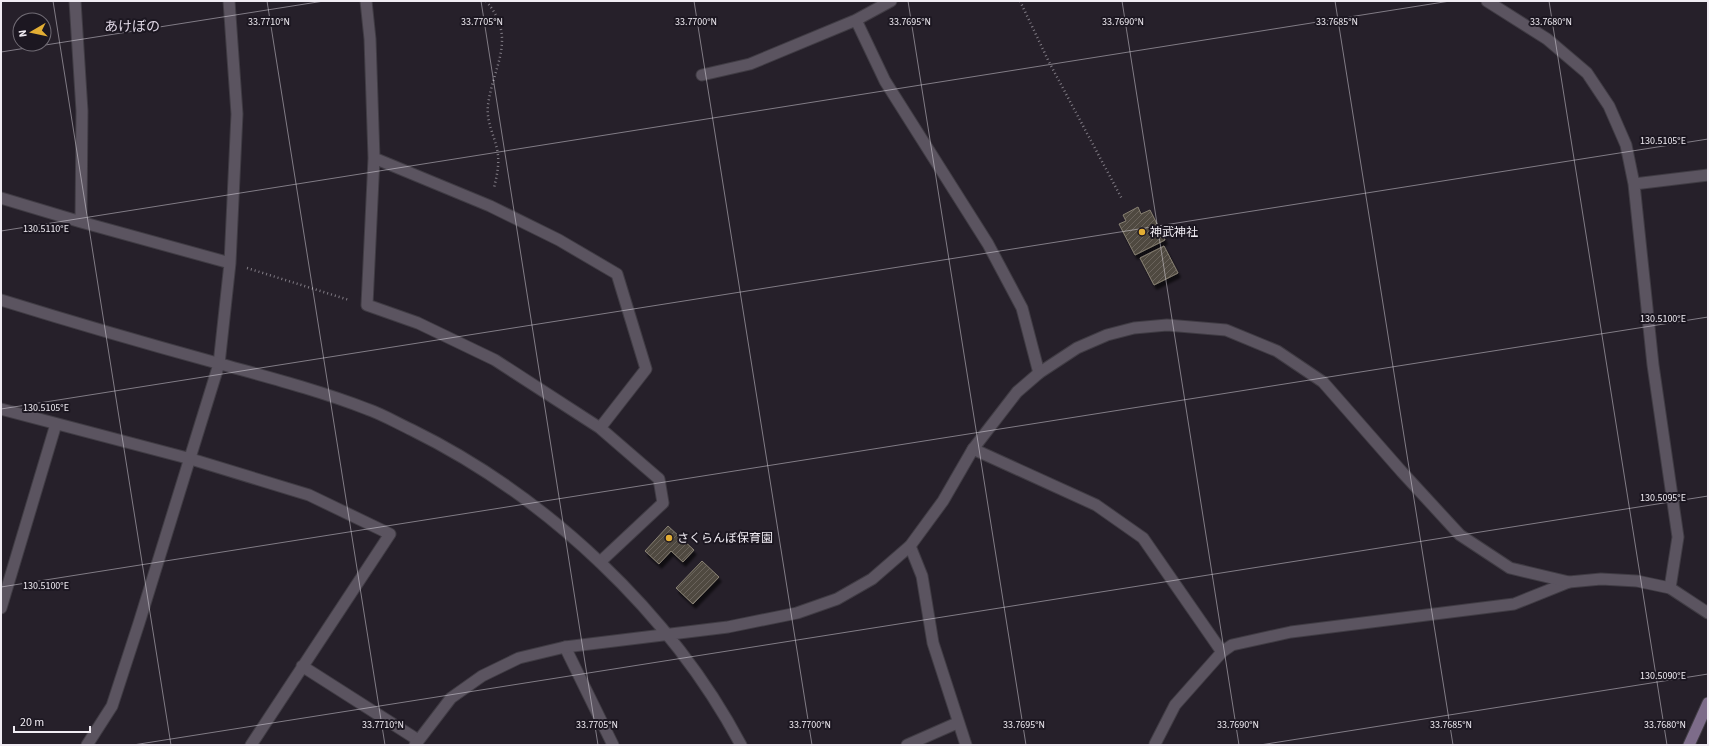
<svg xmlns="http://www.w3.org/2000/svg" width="1709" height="746" viewBox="0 0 1709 746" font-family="'Source Sans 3','Noto Sans JP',sans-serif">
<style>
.building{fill:url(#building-hatch);stroke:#878073;filter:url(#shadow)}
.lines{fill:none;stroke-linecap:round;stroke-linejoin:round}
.minor-casing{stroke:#403c44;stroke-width:13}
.tertiary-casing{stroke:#403c44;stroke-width:13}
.secondary-casing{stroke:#403c44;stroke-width:13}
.path{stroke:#817c85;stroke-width:2.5;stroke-dasharray:1 3;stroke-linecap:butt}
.minor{stroke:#5b5460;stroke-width:11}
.tertiary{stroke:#5b5460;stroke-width:11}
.secondary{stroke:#7d6c8a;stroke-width:11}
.ticks{fill:none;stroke:#f0ecf3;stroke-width:1;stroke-opacity:0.45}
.poi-dot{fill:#e3ae34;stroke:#1c1721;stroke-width:1.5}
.labels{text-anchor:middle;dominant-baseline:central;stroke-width:4;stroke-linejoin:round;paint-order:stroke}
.poi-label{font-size:12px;fill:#f0ecf3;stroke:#1c1721;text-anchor:start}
.quarter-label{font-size:14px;fill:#dfd7e5;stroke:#1c1721}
.ticks-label{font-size:10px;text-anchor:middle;fill:#f0ecf3;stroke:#1c1721;stroke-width:4;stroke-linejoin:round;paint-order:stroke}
</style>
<defs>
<pattern id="building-hatch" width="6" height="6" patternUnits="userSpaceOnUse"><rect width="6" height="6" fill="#504a3f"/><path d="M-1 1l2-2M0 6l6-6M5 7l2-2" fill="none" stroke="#6a645b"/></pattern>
<filter id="shadow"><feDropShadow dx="2.5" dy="4.5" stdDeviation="1" flood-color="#0009"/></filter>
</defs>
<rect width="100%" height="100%" fill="#26202a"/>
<path class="building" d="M1138,207L1141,214L1150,210L1165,240L1135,255L1119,224L1126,221L1123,215Z
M1164,246L1178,273L1154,285L1140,258Z
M668,526L694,550L683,562L671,551L659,564L645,551Z
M702,561L719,577L693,604L676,588Z"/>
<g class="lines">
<g class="minor-casing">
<path id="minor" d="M75,1L82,111L81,222
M366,1L370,39L374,158L367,305L418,323L495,360L600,428L659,479L663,503L600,562
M1487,1L1547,39L1587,73L1609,106L1626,145L1634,184L1653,365L1678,537L1670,588
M856,20L885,81L988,244L1022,308L1039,373
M702,75L750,64L856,20L891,1
M374,158L490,206L559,240L617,274L646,369L600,428
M1634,184L1708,175
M1,198L81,222L230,263
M1,409L191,459L309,495L390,534L251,745
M973,449L1096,505L1143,538L1222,652
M910,546L922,576L933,643L966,745
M1,608L56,424
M565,647L613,745
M302,666L418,740
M1155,744L1175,705L1222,652L1232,645L1291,632L1514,604L1569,582
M87,745L112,706L139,623L219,364L230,263L237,114L229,1
M907,745L957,723"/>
</g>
<g class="tertiary-casing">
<path id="tertiary" d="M1,300C72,322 144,343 217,363C267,377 318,390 367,409C382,414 397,423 412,430C546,496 671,613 741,745
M415,745L451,698L482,676L519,658L565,647L728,627L797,613L837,599L872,579L910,546L943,501L973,449L1017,392L1039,373L1077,348L1107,335L1134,328L1167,325L1226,330L1277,351L1323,382L1402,472L1460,535L1510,568L1569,582L1601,579L1637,581L1670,588L1708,613"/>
</g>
<g class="secondary-casing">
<path id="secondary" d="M1689,745L1708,703"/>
</g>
<path class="path" d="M486,1C518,38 493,66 488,105C486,121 494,135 497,149C500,163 497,175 494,188
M1020,1L1049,62L1122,199
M247,268L349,300"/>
<use href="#minor" class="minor"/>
<use href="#tertiary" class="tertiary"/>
<use href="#secondary" class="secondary"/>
</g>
<path class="ticks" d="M53,1L171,745M267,1L385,745M481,1L598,745M694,1L812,745M908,1L1026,745M1122,1L1239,745M1335,1L1453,745M1549,1L1667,745M1,52L324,1M1,231L1450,1M1,409L1708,139M1,587L1708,317M133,745L1708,496M1260,745L1708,674"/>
<g class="poi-dot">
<circle cx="1142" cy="232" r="4"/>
<circle cx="669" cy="538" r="4"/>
</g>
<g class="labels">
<g class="poi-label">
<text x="1150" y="232">神武神社</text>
<text x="677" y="538">さくらんぼ保育園</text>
</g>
<g class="quarter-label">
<text x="132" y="27">あけぼの</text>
</g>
</g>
<g class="ticks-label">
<text x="269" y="25">33.7710°N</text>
<text x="482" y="25">33.7705°N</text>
<text x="696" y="25">33.7700°N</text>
<text x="910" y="25">33.7695°N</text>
<text x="1123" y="25">33.7690°N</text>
<text x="1337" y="25">33.7685°N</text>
<text x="1551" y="25">33.7680°N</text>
<text x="1663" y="144">130.5105°E</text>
<text x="46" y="232">130.5110°E</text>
<text x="1663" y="322">130.5100°E</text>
<text x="46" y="411">130.5105°E</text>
<text x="1663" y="501">130.5095°E</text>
<text x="46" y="589">130.5100°E</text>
<text x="1663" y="679">130.5090°E</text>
<text x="383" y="728">33.7710°N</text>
<text x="597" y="728">33.7705°N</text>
<text x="810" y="728">33.7700°N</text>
<text x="1024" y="728">33.7695°N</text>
<text x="1238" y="728">33.7690°N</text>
<text x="1451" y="728">33.7685°N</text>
<text x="1665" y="728">33.7680°N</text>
</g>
<rect width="1709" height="746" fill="none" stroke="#f0ecf3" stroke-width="4"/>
<g transform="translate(32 32) rotate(261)"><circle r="19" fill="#1c1721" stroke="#716c75"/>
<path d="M0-3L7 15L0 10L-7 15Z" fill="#e3ae34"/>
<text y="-6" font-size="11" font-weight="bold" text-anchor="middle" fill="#f0ecf3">N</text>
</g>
<path d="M14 726v6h76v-6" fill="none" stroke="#f0ecf3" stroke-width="2"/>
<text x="20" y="726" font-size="12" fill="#f0ecf3" stroke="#1c1721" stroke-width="3" paint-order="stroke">20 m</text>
</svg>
